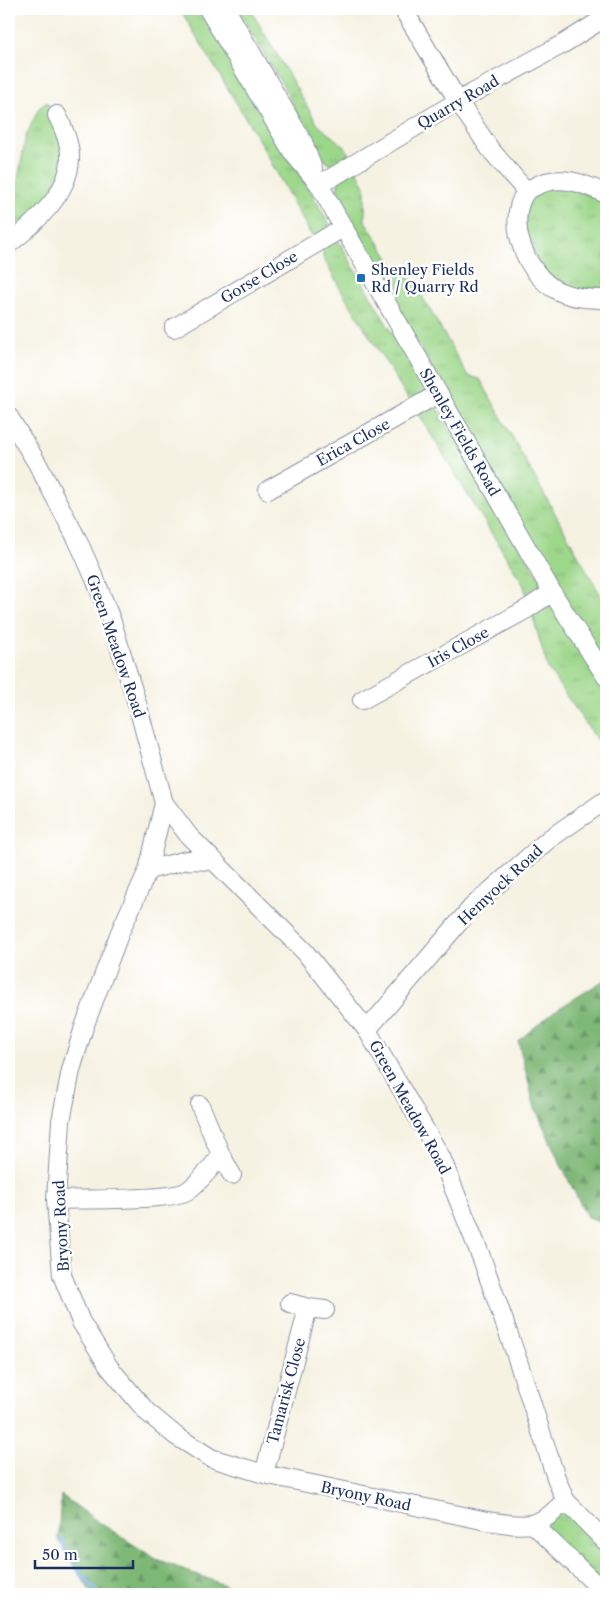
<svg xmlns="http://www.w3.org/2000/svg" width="615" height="1603" viewBox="0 0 615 1603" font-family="'Libre Caslon Text',serif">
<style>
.grass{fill:url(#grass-tufts);stroke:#5c8374}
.forest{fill:url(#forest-firs);stroke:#4c746a}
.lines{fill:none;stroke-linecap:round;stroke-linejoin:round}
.stream{stroke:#77abe4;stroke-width:4}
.minor-casing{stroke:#8890a0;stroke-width:20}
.minor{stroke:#fff;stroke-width:18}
.poi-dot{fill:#1f6fb2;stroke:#fff;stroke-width:2}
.labels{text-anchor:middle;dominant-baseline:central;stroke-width:5;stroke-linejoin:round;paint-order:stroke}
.street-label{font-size:15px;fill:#1b2f5e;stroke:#fff}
.poi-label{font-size:15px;fill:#1b2f5e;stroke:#fff;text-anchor:start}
</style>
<defs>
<pattern id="grass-tufts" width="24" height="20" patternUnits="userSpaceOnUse" patternTransform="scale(1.25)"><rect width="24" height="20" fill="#9dd78a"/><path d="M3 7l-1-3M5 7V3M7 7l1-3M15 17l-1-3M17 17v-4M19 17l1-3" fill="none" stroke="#87b97a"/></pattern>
<pattern id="forest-firs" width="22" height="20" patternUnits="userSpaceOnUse" patternTransform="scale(1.25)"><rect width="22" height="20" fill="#7eb876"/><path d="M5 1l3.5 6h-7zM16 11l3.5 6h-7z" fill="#669664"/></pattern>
</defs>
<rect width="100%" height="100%" fill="#fff"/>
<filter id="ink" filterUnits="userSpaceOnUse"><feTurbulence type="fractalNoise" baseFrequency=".02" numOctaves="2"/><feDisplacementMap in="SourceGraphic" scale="10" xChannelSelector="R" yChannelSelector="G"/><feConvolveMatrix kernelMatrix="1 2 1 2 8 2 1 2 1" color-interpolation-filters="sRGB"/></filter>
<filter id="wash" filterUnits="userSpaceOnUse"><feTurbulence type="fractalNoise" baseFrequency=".0096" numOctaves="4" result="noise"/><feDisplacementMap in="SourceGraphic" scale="20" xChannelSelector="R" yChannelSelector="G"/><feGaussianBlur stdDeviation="1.12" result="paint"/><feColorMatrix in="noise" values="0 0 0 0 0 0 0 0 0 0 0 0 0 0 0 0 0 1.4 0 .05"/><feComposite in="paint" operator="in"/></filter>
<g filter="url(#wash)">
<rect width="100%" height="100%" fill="#f6f2e2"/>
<path class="grass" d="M180,9H201L329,223V226L316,236L311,235L261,144Z
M237,9H250L318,125L345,147L349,155L330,164L317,154L285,89Z
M47,102L54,115L67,158L60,186L9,241V209L17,185L26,136L39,108Z
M356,169L365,186V221L397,271L414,282L468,376L480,379L606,605V667L510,511L337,196C336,179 344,178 356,169Z
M563,186L606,201V291L580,292L559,284L542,270L524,232L527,208L532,196L547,188Z
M338,240L425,390V393L412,401L409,400L337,283L323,257V248Z
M431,406L437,408L603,685L606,683V753L548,669L524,586L419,415V413Z
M567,1508L606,1548V1589L543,1528Z"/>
<path class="forest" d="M606,979V1223L587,1217L561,1165L535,1108L518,1041L553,1012Z
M61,1495L97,1521L156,1559L248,1594H92L58,1540Z"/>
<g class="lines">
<path class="stream" d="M61,1540C69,1561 84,1578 99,1594"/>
</g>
</g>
<g filter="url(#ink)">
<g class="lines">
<g class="minor-casing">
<path id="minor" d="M208,9L293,153L318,183L552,592L606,677
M226,9L303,142L313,169
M403,9L458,101L490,149L526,191
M318,183L331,178L458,101L563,44L598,22
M606,194C583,183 558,173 534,187C531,188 527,190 525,193C505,223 527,276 558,291C574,298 589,299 606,299
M9,244C34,224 69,194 70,159C71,144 63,127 57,115
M174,328L344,227
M9,417L37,463L77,539L95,579L112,622L138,707L164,803L189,836L305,952L367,1030L441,1157L482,1259L516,1355L555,1475L565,1500L606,1542
M268,490L438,394
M362,700L527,609L552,592
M215,861L187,860L148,870L120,932L84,1027L71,1070L61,1121L56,1200L62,1275L81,1322L109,1367L147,1412L176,1436L211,1458L264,1474L487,1521C524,1526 539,1531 565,1500
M148,870L164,803
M367,1030L472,907L549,839L606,800
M221,1155L232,1175
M56,1200C80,1199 172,1201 187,1191C200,1182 211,1168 221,1155L200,1105
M308,1308L325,1310
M264,1474L308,1308L290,1303
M533,1524L606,1594"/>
</g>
<use href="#minor" class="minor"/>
</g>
</g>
<rect class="poi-dot" x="356" y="273" width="10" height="10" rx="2.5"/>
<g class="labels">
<g class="street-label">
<text transform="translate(458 102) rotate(-30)">Quarry Road</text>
<text transform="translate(259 277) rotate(-31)">Gorse Close</text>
<text transform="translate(460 432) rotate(60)">Shenley Fields Road</text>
<text transform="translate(353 442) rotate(-29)">Erica Close</text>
<text transform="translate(116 646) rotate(71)">Green Meadow Road</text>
<text transform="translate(458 647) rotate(-29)">Iris Close</text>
<text transform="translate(500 885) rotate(-43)">Hemyock Road</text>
<text transform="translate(410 1107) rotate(61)">Green Meadow Road</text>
<text transform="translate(61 1226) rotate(-93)">Bryony Road</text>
<text transform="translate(286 1391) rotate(-75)">Tamarisk Close</text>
<text transform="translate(366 1496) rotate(12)">Bryony Road</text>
</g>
<g class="poi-label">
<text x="371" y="269">Shenley Fields<tspan x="371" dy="17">Rd / Quarry Rd</tspan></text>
</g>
</g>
<rect width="615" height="1603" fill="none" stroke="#fff" stroke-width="30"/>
<path d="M35 1560v8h98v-8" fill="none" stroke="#1b2f5e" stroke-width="2.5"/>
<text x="42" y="1560" font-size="15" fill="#1b2f5e" stroke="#ffffff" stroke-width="4" paint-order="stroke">50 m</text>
</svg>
